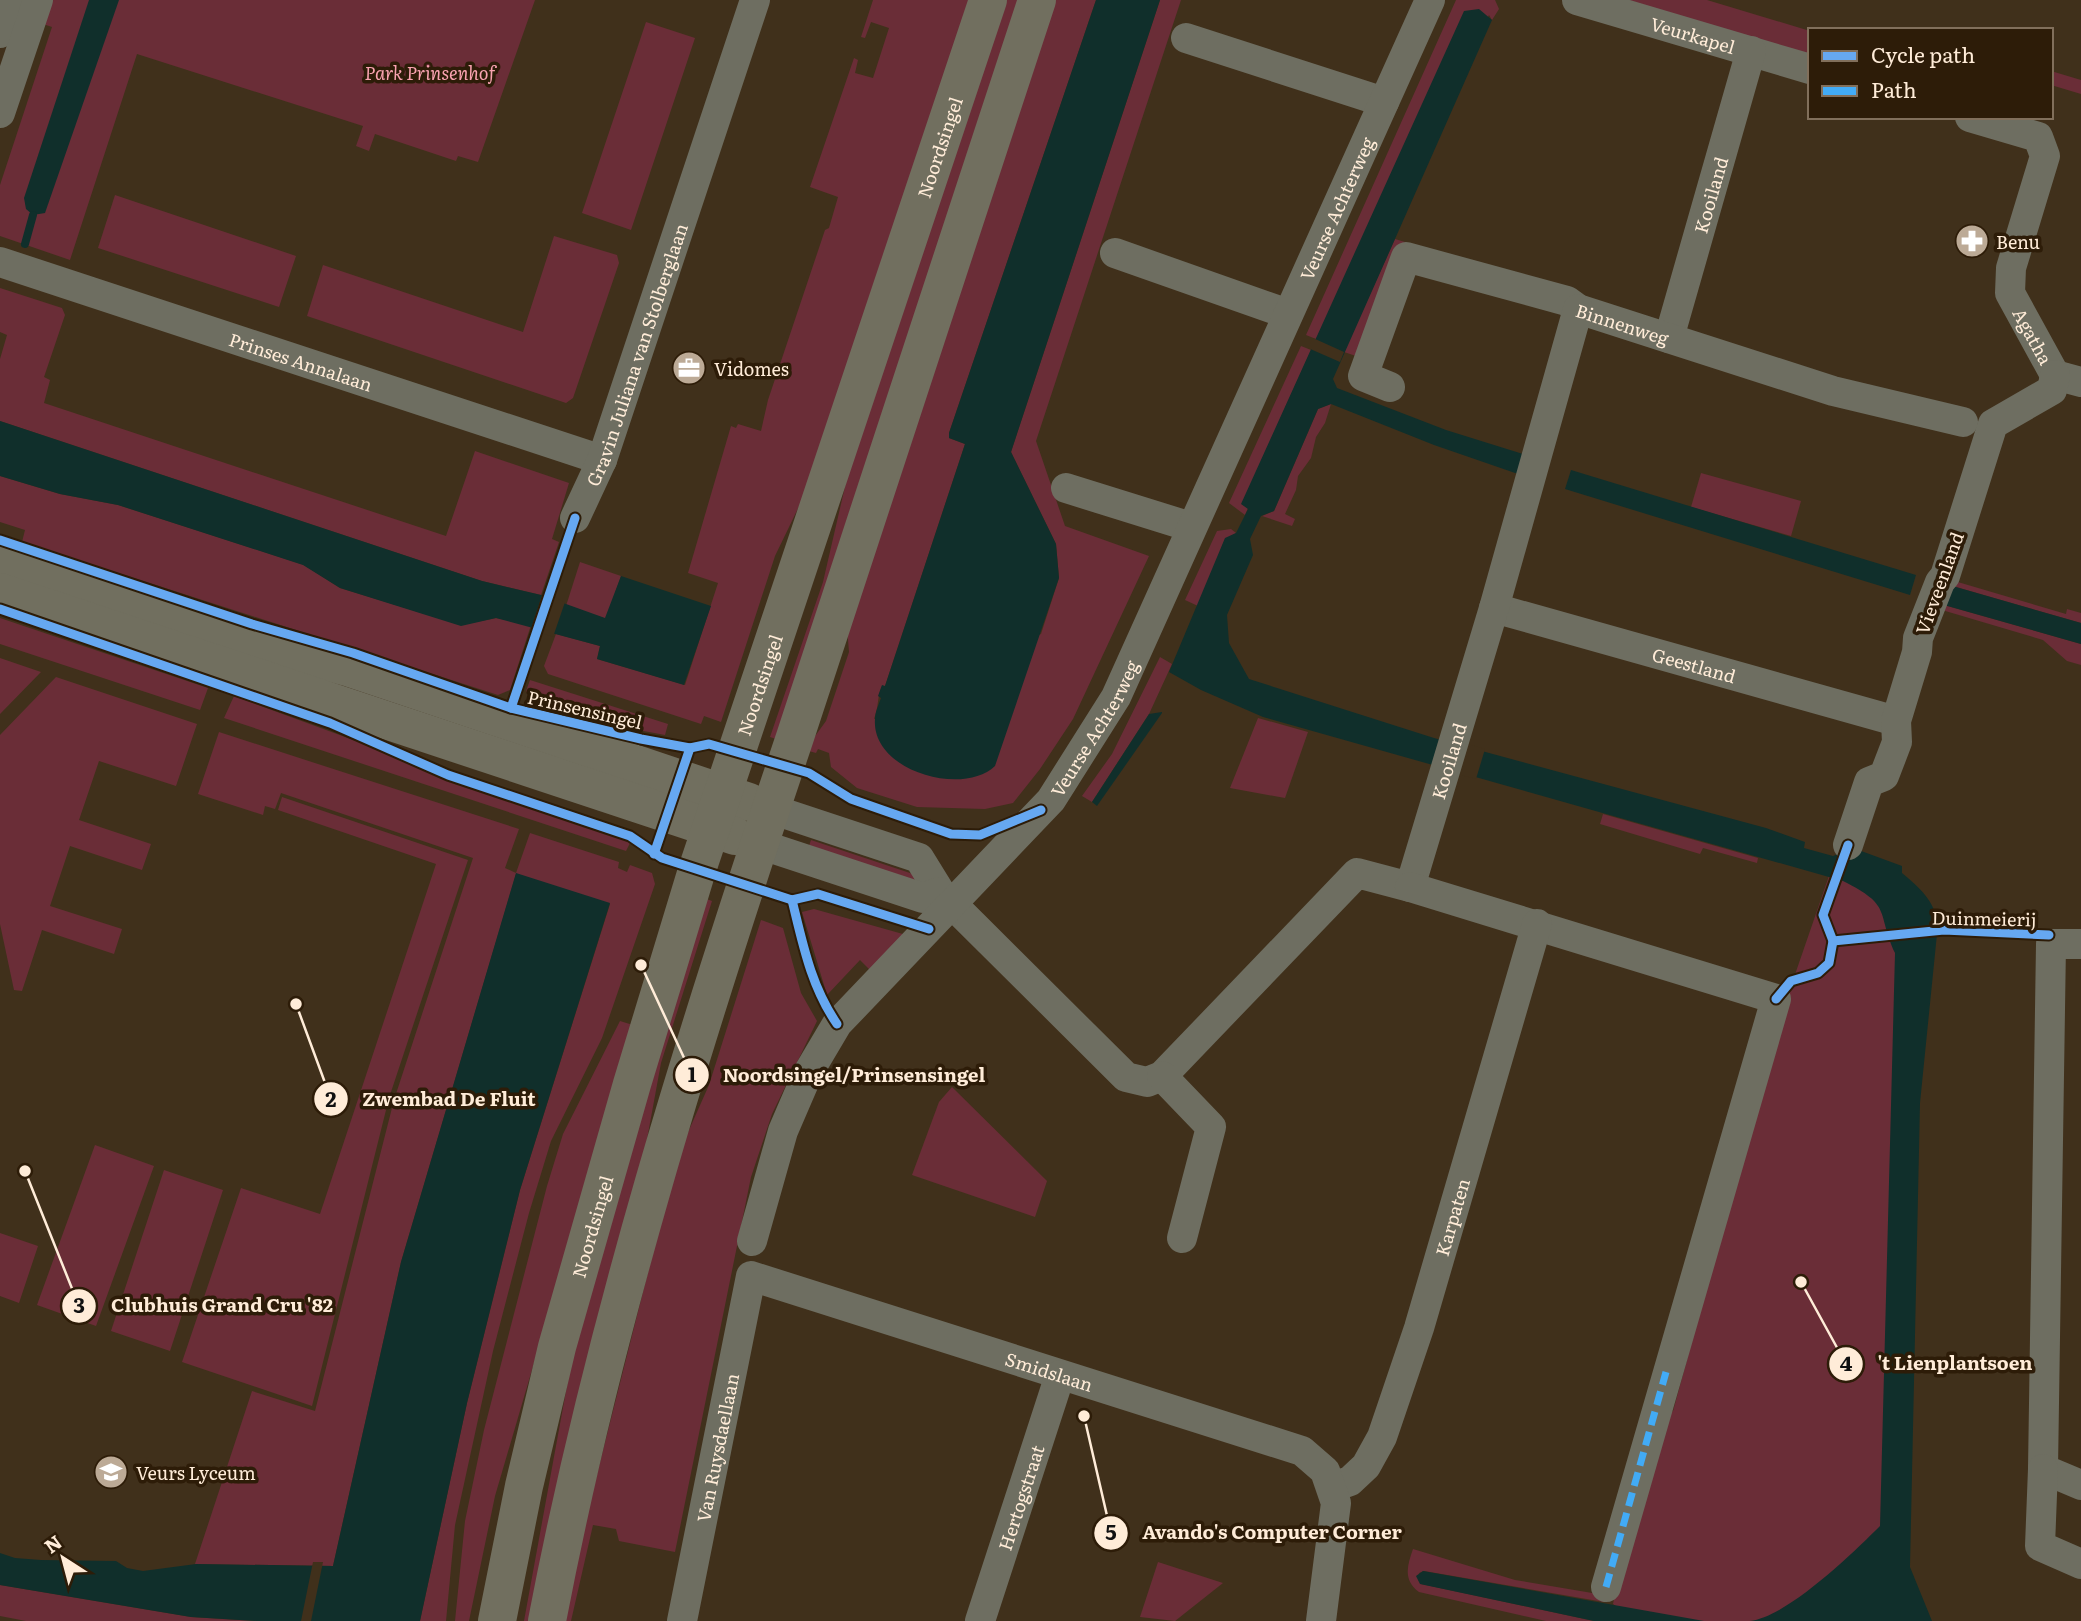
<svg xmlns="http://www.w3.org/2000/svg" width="2081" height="1621" font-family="Literata,serif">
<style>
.green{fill:#6a2d37}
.water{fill:#102f2b}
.pier{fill:#40301b}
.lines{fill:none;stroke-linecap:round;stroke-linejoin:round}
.stream{stroke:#102f2b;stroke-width:8}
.street{stroke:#6e6e61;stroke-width:30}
.secondary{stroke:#716f5f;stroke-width:38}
.quiet{stroke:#42abf6;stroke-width:7;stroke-dasharray:14 7;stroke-linecap:butt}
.cycleway-casing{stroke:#2d1c08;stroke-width:13}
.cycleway{stroke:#66a8f1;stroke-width:9}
.labels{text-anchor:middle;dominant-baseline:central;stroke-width:7;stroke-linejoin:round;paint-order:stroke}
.street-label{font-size:18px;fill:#ffecd8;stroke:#2d1c08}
.park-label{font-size:18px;font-style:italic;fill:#faa3b1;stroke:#2d1c08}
.poi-label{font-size:18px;fill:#ffecd8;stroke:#2d1c08;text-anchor:start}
.leader{fill:none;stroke:#ffecd8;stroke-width:2.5}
.callout-dot{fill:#ffecd8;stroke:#2d1c08;stroke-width:2.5}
.mark-label{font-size:21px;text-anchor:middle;font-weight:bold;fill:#111}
.callout-label{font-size:19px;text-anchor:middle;font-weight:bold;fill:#ffecd8;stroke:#2d1c08;stroke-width:7;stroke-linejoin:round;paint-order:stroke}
</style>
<rect width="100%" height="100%" fill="#40301b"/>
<g class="green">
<polygon points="0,0 535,0 478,162 458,156 456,161 375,134 369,151 356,146 363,126 137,54 70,260 0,236 0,185 52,27 25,18"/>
<polygon points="873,0 973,0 819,465 775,556 721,722 704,716 701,724 548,674 544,666 556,634 600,646 597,659 685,685 718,583 688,573 731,426 736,428 738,424 761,431 768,400 825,230 829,228 838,197 810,187 854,58 858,60 855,73 873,78 889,28 871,22 865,38 861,37"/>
<polygon points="1004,0 1024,0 779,740 770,737 823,582 847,478"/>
<path d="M 1051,0 L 1096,0 L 949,433 L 949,438 L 965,444 L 885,686 L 882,686 C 877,697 879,706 874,719 L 1041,634 L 1059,578 L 1056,544 L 1011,452 L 1160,0 L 1181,0 L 1036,441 L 1065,526 L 1149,556 L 1073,719 L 1040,769 L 1013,803 L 985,809 L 917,807 L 857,788 L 831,767 L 829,753 L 818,749 L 816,753 L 805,750 L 826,721 L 849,652 L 847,627 Z"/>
<polygon points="1456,0 1495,0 1499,9 1492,20 1489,15 1316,339 1306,335"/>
<polygon points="1610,0 1707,0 1810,31 1810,59"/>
<polygon points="646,22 695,38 631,230 582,213"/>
<polygon points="2051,71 2081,80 2081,94 2051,85"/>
<polygon points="115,195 296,256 279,307 98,248"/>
<polygon points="554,236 617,255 619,263 573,398 566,403 307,316 323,265 523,332"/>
<polygon points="1395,239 1405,242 1356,356 1344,352"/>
<polygon points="0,288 62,308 65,315 44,377 50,380 44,403 446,536 475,451 569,483 552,539 559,542 541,595 482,581 0,421 0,359 7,335 0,332"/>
<polygon points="1301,346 1311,350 1242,504 1248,508 1245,515 1229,503"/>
<polygon points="1331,404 1325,423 1316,437 1311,458 1298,476 1296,490 1285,514 1295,519 1292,526 1262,516 1274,511 1318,409"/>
<polygon points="1701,473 1801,501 1791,536 1691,507"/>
<polygon points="0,476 60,494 118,505 304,565 340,588 461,625 496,618 531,625 510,690 498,695 22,542 25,530 0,522"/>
<polygon points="1231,529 1236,533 1225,539 1198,606 1185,600 1217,531"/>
<polygon points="580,562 621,576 606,619 566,606"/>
<polygon points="1951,580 2066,614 2067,609 2081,613 2081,623 1949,585"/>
<polygon points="1944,605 2081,644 2081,665 2067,661 2043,640 1942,610"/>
<polygon points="0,618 208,688 200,710 0,644"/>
<polygon points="1160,657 1172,664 1149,714 1092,802 1082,796 1112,754"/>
<polygon points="0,658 41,672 0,714"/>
<polygon points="56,677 197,724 176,786 99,761 79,820 151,844 142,870 70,846 50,906 122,929 114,954 42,930 22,991 14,990 0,924 0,735"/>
<polygon points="530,680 668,724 665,735 590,721 532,701 526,691"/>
<polygon points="234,696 356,741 451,782 609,833 630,843 626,851 224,718"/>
<polygon points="1258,718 1308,732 1285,798 1230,788"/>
<polygon points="219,732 519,829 505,868 516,873 530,833 619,862 618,868 627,872 630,865 652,873 655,884 602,1038 551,1141 529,1213 493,1351 455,1525 446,1621 420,1621 467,1403 520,1190 610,904 516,874 401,1262 333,1566 195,1564 252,1391 315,1411 394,1100 473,858 281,793 275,809 265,806 263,815 198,794"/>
<polygon points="282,797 468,860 389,1098 312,1406 182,1362 241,1188 320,1214 436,864 278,810"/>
<polygon points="1603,814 1758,858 1757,863 1703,848 1700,854 1600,824"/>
<polygon points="811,840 916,875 926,883 807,852"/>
<polygon points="1830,873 1872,888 1907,948 1881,1565 1864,1621 1636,1621 1613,1604 1624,1550 1669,1414 1673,1411 1687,1360 1694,1313 1790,989"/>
<polygon points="704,898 712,901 661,1063 641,1172 533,1621 524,1621 579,1320"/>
<polygon points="814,909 910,936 875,975 860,960 827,995 802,912"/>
<polygon points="761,920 783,928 801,993 817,1021 772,1114 751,1177 675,1552 619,1541 616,1529 593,1525 571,1621 560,1621 677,1157 709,1085"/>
<polygon points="620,1021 633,1025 495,1496 469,1621 455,1621 465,1521 484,1430 547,1186 563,1134"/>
<polygon points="952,1087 1047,1181 1035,1217 912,1175 939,1102"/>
<polygon points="95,1145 154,1166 96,1326 37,1305"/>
<polygon points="164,1170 223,1190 170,1351 111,1331"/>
<polygon points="0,1233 38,1246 19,1303 0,1296"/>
<path d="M 1413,1549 L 1515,1580 L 1604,1595 L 1604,1602 L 1424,1571 L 1419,1573 L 1418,1580 L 1421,1584 L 1594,1621 L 1546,1621 L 1419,1592 C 1403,1580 1407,1566 1413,1549 Z"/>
<polygon points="1158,1562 1223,1583 1175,1621 1140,1617"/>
<polygon points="0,1585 191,1617 257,1621 26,1621 0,1616"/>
</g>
<g class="water">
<polygon points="89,0 119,0 45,213 33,215 26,209 24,198"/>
<path d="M 1096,0 L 1160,0 L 1011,452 L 1056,544 L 1059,578 L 995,766 C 963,797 871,771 875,719 C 875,712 879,704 881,698 L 878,696 L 882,685 L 885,686 L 965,444 L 949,438 L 949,433 Z"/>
<path d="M 1479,9 L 1492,20 L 1333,379 L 1337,388 L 1446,430 L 1523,454 L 1518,474 L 1434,445 L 1331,404 L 1318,409 L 1274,511 L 1261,516 L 1250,539 L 1253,555 L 1227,615 L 1229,643 L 1249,679 L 1434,738 L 1766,828 L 1805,842 L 1804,848 L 1833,856 L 1853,848 L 1902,866 L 1902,873 C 1920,888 1934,900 1938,924 L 1920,1103 L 1910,1567 L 1932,1621 L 1750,1621 C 1787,1617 1853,1553 1880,1526 L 1895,953 C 1876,911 1893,906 1843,881 L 1263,717 L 1201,690 L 1169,672 L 1225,538 L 1236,533 L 1248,509 L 1241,504 L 1464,11 Z"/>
<polygon points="0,421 482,581 541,595 605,618 621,576 711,606 684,685 597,659 600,646 496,618 461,626 340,588 303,565 118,505 60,494 0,476"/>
<polygon points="1571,470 1916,575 1910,595 1565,489"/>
<polygon points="1949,585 2081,623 2081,644 1944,605"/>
<polygon points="1162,712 1162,713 1097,806 1092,802 1149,714"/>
<polygon points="516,873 610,903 520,1190 467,1403 420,1621 257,1621 191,1617 0,1585 0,1553 15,1558 41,1560 116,1561 127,1568 143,1571 196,1564 333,1566 401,1262"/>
<polygon points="1423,1571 1704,1621 1594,1621 1420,1584 1416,1576"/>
</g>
<g class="pier">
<polygon points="1313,338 1344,352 1340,362 1308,348"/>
<polygon points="543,592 565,602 553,637 531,629"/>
<polygon points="1440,736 1485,749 1476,779 1431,767"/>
<polygon points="313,1562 323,1562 311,1621 301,1621"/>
</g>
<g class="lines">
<polyline class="stream" points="25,244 33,215"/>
<g class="street">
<path id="s1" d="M 1577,0 L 1810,69"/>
<polyline points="0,33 11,0"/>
<polyline points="1186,38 1384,102"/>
<polyline points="0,113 38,0"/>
<path id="s2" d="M 1970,117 L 2038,137 L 2045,156 L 2011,268 L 2010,293 L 2055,375"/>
<polyline points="1115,253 1288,314"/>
<path id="s3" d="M 0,262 L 602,460"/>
<path id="s4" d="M 1669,338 L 1751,51"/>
<polyline points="2055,375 2081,382"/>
<path id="s5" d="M 1390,387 L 1363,376 L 1406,257 L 1567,301 L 1578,309 L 1833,391 L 1963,422"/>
<polyline points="1066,488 1191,527"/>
<path id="s6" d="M 575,518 L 602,460 L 755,0"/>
<path id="s7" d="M 1494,608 L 1896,721"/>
<path id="s8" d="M 771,809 L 919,858 L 940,892 L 1126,1077 L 1147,1082 L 1162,1076 L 1357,873 L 1410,887 L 1494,608 L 1578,309"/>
<polyline points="759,844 923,898 940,892"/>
<polyline points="1848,845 1869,782 1884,776 1897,742 1896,721 1917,652 1918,638 1940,582 1945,576 1993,424 2052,390 2055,375"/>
<polyline points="1410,887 1776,999 1606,1587"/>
<polyline points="2081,944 2051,944 2043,1469 2081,1485"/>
<polyline points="1162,1076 1211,1127 1182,1238"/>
<path id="s9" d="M 752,1241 L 783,1131 L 808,1073 L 837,1024 L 1051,800 L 1116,697 L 1430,0"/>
<polyline points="2043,1469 2040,1546 2081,1564"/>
<path id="s10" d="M 1333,1487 L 1350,1481 L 1366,1466 L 1382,1437 L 1419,1328 L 1537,924"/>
<path id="s11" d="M 682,1621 L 751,1276 L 1302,1451 L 1325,1471 L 1336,1503 L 1321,1621"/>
<path id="s12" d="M 980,1621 L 1060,1375"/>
</g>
<g class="secondary">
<polyline points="0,562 231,635 350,668 749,802"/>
<polyline points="0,592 735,836"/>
<path id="s13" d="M 497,1621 L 524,1486 L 557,1347 L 632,1084 L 697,870 L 988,0"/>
<path d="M 547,1621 C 604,1324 694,1038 790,752 C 874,502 955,251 1037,0"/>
</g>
<polyline class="quiet" points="1606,1587 1666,1372"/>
<defs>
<g id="cycleway">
<polyline points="0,540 252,624 353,653 511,708 641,739 690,748 709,744 809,773 851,799 951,834 980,835 1041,810"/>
<polyline points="0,609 330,723 448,775 630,836 662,858 792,900 818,894 929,929"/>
<polyline points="511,708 575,518"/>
<polyline points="654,854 690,748"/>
<path d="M 792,900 C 803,945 811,986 837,1024"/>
<polyline points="1833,941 1944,930 2049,935"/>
<polyline points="1776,999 1791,981 1818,973 1829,963 1833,941 1823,915 1848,845"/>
</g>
</defs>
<use href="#cycleway" class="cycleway-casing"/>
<use href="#cycleway" class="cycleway"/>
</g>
<defs>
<symbol id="pharmacy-disc" viewBox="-11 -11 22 22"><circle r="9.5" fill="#bcaa96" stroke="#2d1c08"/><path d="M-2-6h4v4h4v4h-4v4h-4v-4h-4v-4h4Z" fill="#fff"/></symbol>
<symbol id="office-disc" viewBox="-11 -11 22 22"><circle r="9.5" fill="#bcaa96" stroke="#2d1c08"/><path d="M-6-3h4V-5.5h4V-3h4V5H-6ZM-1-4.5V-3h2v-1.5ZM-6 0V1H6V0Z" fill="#fff"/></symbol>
<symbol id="school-disc" viewBox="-11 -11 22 22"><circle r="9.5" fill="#bcaa96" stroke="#2d1c08"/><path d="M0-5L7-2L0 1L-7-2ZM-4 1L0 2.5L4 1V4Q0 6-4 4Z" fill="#fff"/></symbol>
</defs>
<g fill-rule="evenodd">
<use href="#pharmacy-disc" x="1953" y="222" width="38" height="38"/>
<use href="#office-disc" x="670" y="349" width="38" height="38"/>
<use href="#school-disc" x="92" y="1453" width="38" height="38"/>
</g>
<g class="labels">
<g class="street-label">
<text stroke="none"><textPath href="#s1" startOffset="121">Veurkapel</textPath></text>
<text stroke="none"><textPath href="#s13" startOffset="1540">Noordsingel</textPath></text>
<text stroke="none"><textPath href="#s4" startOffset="149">Kooiland</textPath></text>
<text stroke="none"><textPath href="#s9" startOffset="1202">Veurse Achterweg</textPath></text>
<text stroke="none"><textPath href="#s5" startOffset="383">Binnenweg</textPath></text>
<text stroke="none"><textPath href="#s2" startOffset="282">Agatha</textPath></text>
<text stroke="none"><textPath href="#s6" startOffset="175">Gravin Juliana van Stolberglaan</textPath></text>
<text stroke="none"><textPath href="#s3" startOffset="317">Prinses Annalaan</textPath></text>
<text transform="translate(1939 583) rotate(-70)">Vieveenland</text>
<text stroke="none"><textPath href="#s7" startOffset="208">Geestland</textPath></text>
<text stroke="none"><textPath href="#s13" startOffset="973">Noordsingel</textPath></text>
<text transform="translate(585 709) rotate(13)">Prinsensingel</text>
<text stroke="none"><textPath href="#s9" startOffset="628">Veurse Achterweg</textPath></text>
<text stroke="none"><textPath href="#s8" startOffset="964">Kooiland</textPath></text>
<text transform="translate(1984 918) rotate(1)">Duinmeierij</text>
<text stroke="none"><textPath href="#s10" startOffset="304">Karpaten</textPath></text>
<text stroke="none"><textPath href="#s13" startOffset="406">Noordsingel</textPath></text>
<text stroke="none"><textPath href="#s11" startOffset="665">Smidslaan</textPath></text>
<text stroke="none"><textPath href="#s11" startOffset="177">Van Ruysdaellaan</textPath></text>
<text stroke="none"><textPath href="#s12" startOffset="130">Hertogstraat</textPath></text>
</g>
<g class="park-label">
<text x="430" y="72">Park Prinsenhof</text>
</g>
<g class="poi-label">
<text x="1996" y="241">Benu</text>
<text x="714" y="368">Vidomes</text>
<text x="136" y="1472">Veurs Lyceum</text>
</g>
</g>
<path class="leader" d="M641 965L692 1075M296 1004L331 1099M25 1171L79 1306M1801 1282L1846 1364M1084 1416L1111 1533"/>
<g class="callout-dot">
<circle cx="641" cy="965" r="7"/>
<circle cx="296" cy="1004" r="7"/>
<circle cx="25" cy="1171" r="7"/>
<circle cx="1801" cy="1282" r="7"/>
<circle cx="1084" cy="1416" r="7"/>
<circle cx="692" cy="1075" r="18"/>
<circle cx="331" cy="1099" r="18"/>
<circle cx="79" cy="1306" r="18"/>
<circle cx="1846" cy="1364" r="18"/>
<circle cx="1111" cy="1533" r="18"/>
</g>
<g class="mark-label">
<text x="692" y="1082">1</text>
<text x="331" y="1107">2</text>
<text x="79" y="1313">3</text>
<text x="1846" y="1371">4</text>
<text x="1111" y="1540">5</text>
</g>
<g class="callout-label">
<text x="854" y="1082">Noordsingel/Prinsensingel</text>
<text x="449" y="1106">Zwembad De Fluit</text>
<text x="222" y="1312">Clubhuis Grand Cru '82</text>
<text x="1955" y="1370">'t Lienplantsoen</text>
<text x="1272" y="1539">Avando's Computer Corner</text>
</g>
<rect x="1808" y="28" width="245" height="91" fill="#2d1c08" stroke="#816f5b" stroke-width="2"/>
<rect x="1822" y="51" width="35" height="10" fill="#66a8f1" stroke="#816f5b" stroke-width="2"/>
<text x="1871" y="63" font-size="21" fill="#ffecd8">Cycle path</text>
<rect x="1822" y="86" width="35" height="10" fill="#42abf6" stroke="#816f5b" stroke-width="2"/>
<text x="1871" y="98" font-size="21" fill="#ffecd8">Path</text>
<g transform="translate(63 1558) rotate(324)" stroke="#2d1c08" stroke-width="5" paint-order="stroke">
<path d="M0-5L12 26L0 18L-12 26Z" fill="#ffecd8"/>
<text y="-10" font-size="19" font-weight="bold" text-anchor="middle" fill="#ffecd8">N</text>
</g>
</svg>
